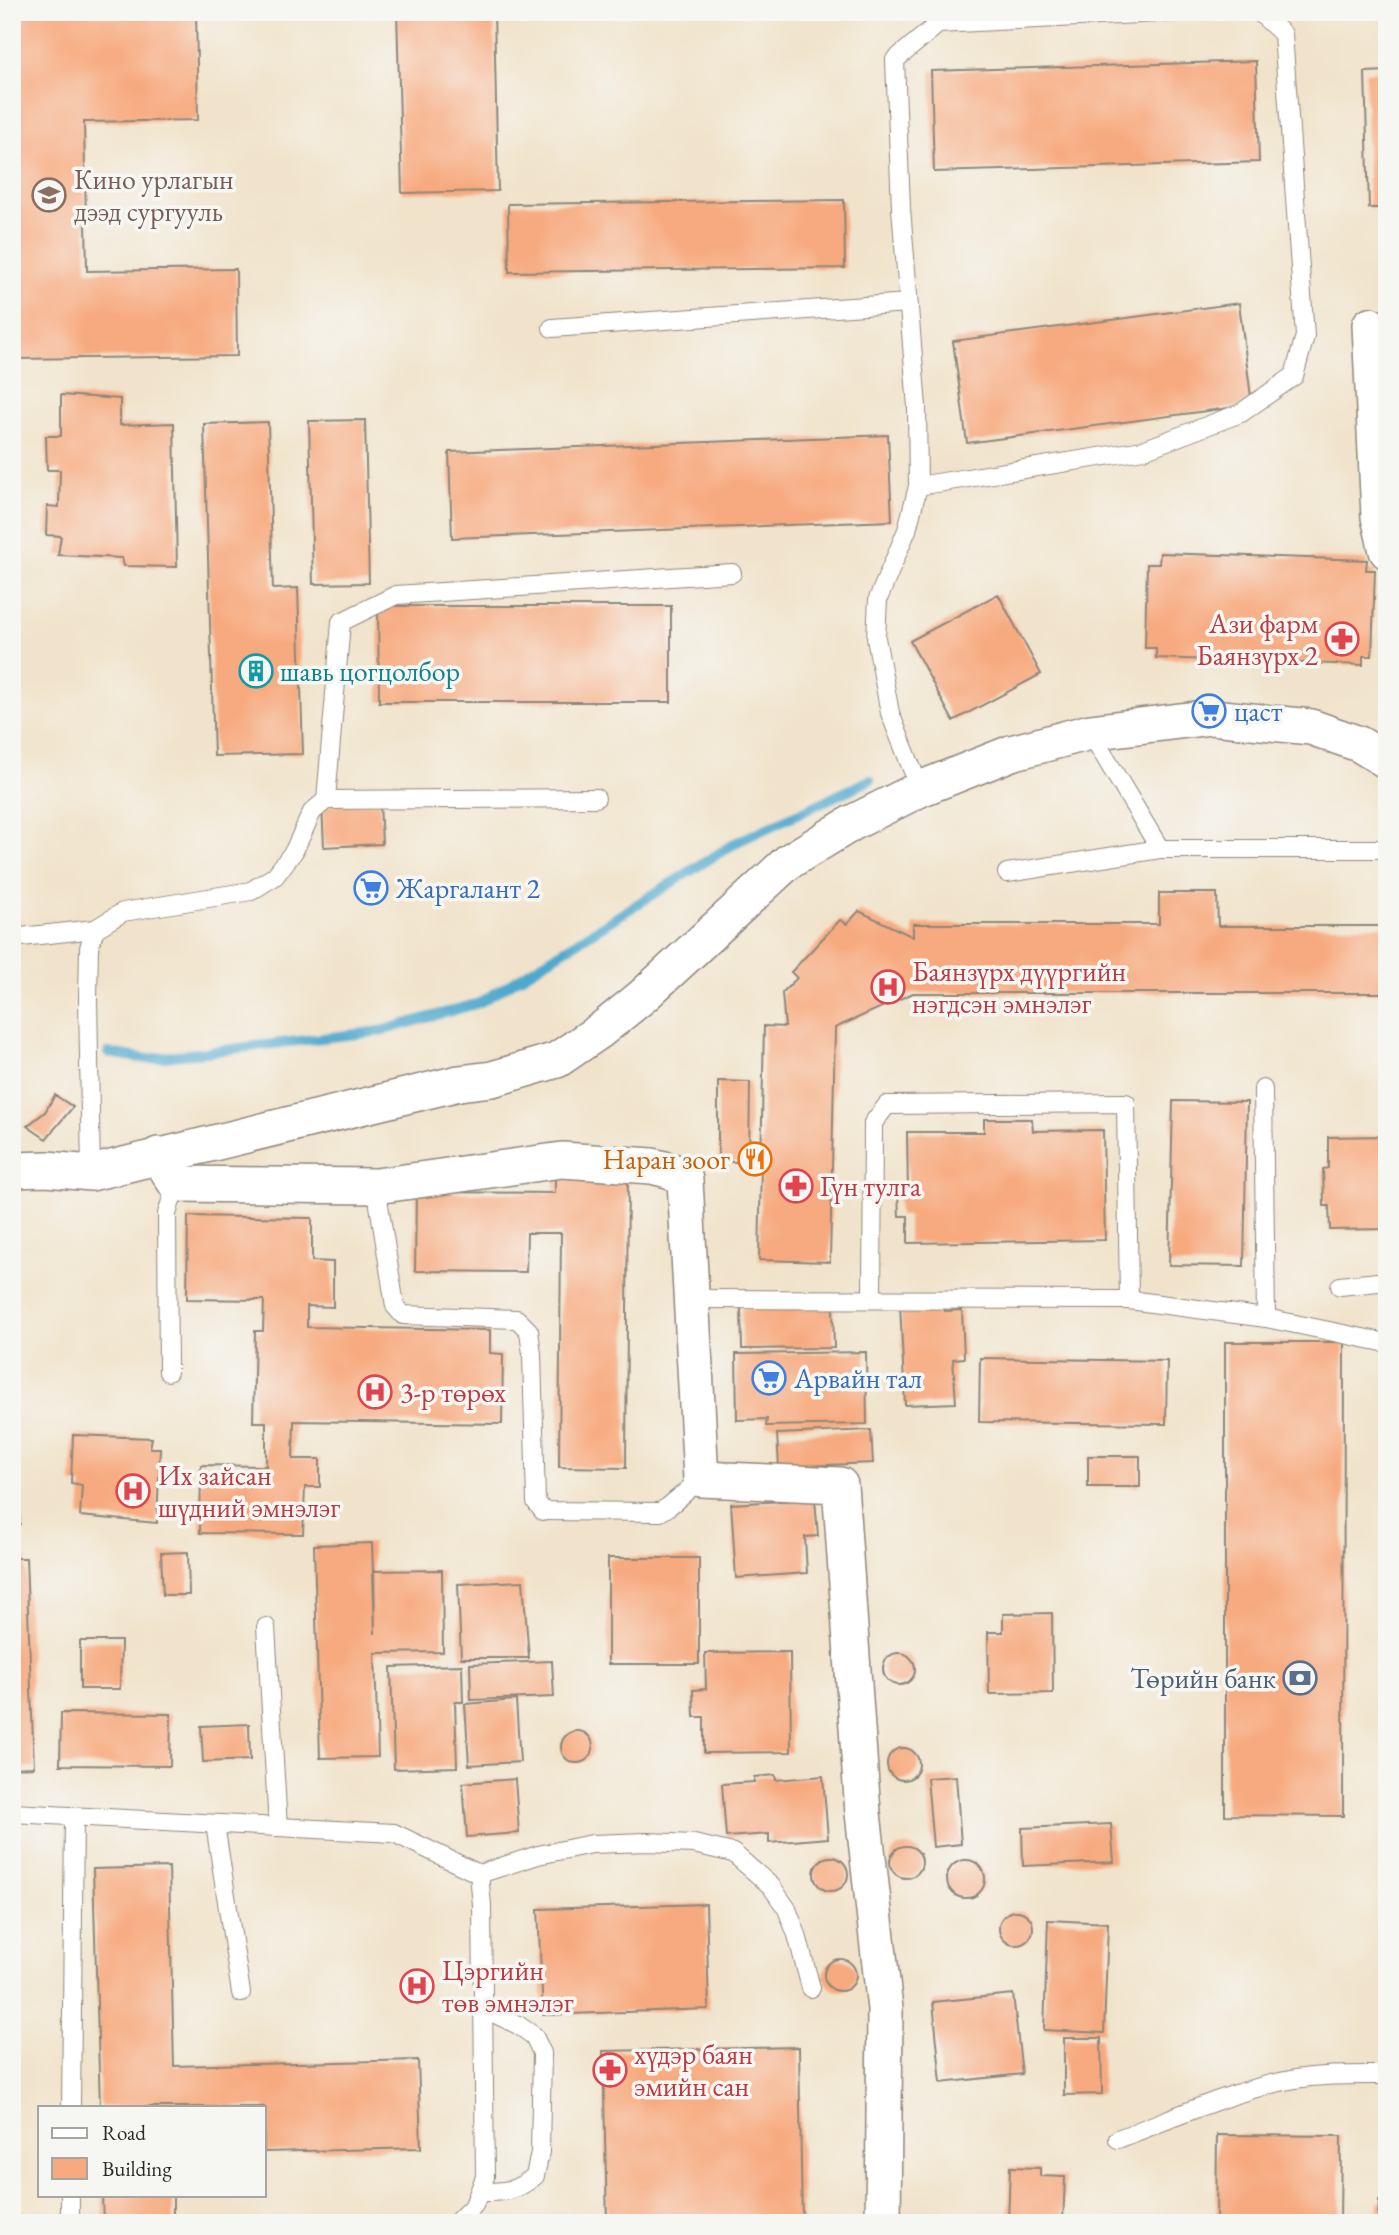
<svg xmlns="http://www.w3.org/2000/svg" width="1399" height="2235" font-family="'EB Garamond',serif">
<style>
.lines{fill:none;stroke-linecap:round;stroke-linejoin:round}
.stream{stroke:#50a8cd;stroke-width:10}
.building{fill:#f7aa7f}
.service-casing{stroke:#8e877b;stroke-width:20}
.minor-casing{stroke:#8e877b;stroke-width:38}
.service{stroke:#fff;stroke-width:18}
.minor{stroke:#fff;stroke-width:35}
.labels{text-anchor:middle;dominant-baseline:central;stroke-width:7;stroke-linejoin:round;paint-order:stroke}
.education-label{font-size:28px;fill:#785e54;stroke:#f6f6f2;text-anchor:start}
.health-label{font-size:28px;fill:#be3a42;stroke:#f6f6f2;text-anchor:start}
.culture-label{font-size:28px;fill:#0d838f;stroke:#f6f6f2;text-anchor:start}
.shop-label{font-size:28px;fill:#366cbe;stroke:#f6f6f2;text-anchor:start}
.food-label{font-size:28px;fill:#c56008;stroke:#f6f6f2;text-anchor:end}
.service-label{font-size:28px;fill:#4e5e75;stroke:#f6f6f2;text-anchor:end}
</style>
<rect width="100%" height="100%" fill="#f6f6f2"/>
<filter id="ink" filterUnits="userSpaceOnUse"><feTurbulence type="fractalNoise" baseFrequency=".0143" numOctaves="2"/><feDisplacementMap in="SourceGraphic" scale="14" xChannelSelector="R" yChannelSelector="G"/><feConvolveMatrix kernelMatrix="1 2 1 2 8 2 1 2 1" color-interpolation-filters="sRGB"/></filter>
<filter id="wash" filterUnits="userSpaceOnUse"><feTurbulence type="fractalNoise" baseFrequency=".00686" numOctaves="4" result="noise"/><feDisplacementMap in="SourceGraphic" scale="28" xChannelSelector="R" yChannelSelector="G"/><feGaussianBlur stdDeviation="1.57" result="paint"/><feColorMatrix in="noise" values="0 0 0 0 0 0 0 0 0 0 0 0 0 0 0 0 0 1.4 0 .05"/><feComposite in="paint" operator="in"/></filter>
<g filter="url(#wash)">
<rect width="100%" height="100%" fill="#f1e3cb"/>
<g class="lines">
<polyline class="stream" points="108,1053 148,1059 381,1031 479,1003 737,842 870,780"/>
</g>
<g id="blocks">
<g class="building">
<polygon points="12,12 196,12 198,120 84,122 87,271 236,269 237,356 12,359"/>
<polygon points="397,12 494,12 498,191 402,193"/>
<polygon points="1256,61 1259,162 934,172 931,71"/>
<polygon points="1387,71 1387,208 1369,208 1365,72"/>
<polygon points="844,200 845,268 509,272 508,204"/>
<polygon points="1239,303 1252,405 967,443 953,341"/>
<polygon points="61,395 120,399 120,425 174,423 177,567 124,566 122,558 58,555 61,536 46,535 47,506 59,507 60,470 47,470 46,436 61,436"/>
<polygon points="365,420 369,583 313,584 309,421"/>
<polygon points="268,422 273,589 298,588 303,754 214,756 204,424"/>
<polygon points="888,435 892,521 452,538 449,452"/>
<polygon points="1160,553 1367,560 1366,570 1375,570 1372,656 1363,656 1363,665 1156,658 1156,648 1145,648 1147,564 1159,564"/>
<polygon points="998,594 1041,674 953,721 910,641"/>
<polygon points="378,606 671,606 671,702 379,702"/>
<polygon points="380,802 382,844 324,847 322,805"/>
<polygon points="1159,893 1217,893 1218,926 1387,926 1387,993 913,993 835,1028 830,1262 759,1260 764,1026 785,1027 782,993 797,978 791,972 840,920 847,924 859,911 913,937 913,924 1159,924"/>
<polygon points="718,1081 750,1082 749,1162 718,1162"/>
<polygon points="55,1095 73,1107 46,1139 27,1126 45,1112"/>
<polygon points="1173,1101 1247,1102 1244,1266 1169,1265"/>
<polygon points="984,1119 1032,1119 1033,1131 1103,1130 1105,1240 908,1243 908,1216 899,1216 898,1193 908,1193 907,1132 984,1132"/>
<polygon points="1387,1136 1387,1229 1330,1230 1329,1206 1324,1206 1323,1169 1328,1168 1328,1137"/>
<polygon points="555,1167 628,1168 626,1468 559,1467 561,1233 527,1233 526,1272 415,1271 416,1192 555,1193"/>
<polygon points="188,1216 312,1218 312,1261 333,1262 333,1307 307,1306 307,1327 490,1330 490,1353 503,1354 502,1424 294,1421 293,1459 320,1459 320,1487 305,1487 303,1534 200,1533 201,1465 266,1466 266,1422 253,1422 255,1331 263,1331 264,1300 187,1299"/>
<polygon points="944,1302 945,1311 962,1310 964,1358 953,1359 956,1403 905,1405 900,1304"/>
<polygon points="833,1307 834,1348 742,1349 741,1308"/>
<polygon points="1225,1342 1344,1342 1343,1816 1225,1815"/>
<polygon points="866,1352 867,1424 766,1426 767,1419 737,1420 736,1354"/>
<polygon points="980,1358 1167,1361 1166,1424 979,1422"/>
<polygon points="12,1408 14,1408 20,1524 12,1525"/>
<polygon points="871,1430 873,1463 779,1467 777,1434"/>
<polygon points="73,1435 152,1438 150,1448 160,1448 157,1523 80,1516 82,1485 71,1483"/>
<rect x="1088" y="1456" width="52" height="31"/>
<polygon points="815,1499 818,1536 805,1537 807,1573 736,1578 731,1504"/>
<polygon points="372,1543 375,1634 374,1571 442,1570 443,1652 375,1653 378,1757 320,1758 314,1545"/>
<polygon points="188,1552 189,1595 163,1595 161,1553"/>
<polygon points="12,1558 26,1558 34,1767 12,1768"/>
<rect x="608" y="1558" width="91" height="106"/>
<polygon points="523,1581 529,1658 461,1658 458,1584"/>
<polygon points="1052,1613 1053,1693 989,1694 988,1632 1003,1632 1003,1614"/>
<polygon points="80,1641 121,1641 120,1689 80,1689"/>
<polygon points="790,1652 791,1752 704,1753 704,1717 694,1717 693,1690 706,1689 705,1653"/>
<circle cx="899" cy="1669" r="16"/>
<polygon points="552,1661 554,1697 471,1700 470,1664"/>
<polygon points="462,1665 463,1702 455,1702 457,1767 394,1769 391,1667"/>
<polygon points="516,1700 520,1762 469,1765 465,1704"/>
<polygon points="61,1713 171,1714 170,1766 60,1765"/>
<polygon points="249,1724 250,1760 203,1762 201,1726"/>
<circle cx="577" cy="1747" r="16"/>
<circle cx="903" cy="1764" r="16"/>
<polygon points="775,1775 776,1780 823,1776 828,1838 769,1843 769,1834 726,1837 722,1784 754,1782 754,1777"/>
<polygon points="956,1776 961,1844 933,1847 927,1778"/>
<polygon points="515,1779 519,1833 467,1837 463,1783"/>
<polygon points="1111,1824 1114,1862 1023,1866 1022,1828"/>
<circle cx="906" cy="1862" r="16"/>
<circle cx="831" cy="1874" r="17"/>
<circle cx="966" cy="1879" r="19"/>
<polygon points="169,1867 174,2066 418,2060 421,2148 264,2152 264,2107 100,2107 93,1869"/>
<polygon points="706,1904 709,2009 543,2015 538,1909"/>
<circle cx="1016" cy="1928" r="17"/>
<polygon points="1048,1920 1108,1923 1104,2033 1044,2030"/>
<circle cx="840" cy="1975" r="16"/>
<polygon points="1013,1994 1022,2074 941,2083 933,2002"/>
<polygon points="1064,2038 1101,2038 1102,2094 1064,2095"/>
<polygon points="799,2047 802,2222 607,2223 603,2051"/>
<polygon points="1217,2135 1341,2136 1340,2223 1216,2223"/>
<polygon points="1010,2167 1040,2168 1040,2176 1065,2177 1063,2223 1008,2223"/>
<polygon points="102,2195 173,2195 173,2223 103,2223"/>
<polygon points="1379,2201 1387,2201 1387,2223 1378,2223"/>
</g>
</g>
</g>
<g filter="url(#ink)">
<use href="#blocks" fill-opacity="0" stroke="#8e877b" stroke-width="2"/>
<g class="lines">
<defs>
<g id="service">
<polyline points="552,328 908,303"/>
<polyline points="918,486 1143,450 1241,413 1294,376 1305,336 1283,34 1259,12"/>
<polyline points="1090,732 1160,849"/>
<polyline points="920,789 890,713 876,638 878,599 907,530 918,486 917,407 901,208 895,60 938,24 1178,12"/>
<polyline points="326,800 596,798"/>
<polyline points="1007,873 1160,849 1387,849"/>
<polyline points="12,938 95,929"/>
<polyline points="1263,1089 1266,1318"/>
<polyline points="91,1173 88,998 89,948 95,929 123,912 251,891 275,876 294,851 312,812 326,800 341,622 396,595 732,573"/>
<polyline points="376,1186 395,1306 403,1315 517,1319 529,1331 532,1354 536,1502 543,1511 660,1512 668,1507 701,1479"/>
<polyline points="1340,1286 1387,1281"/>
<polyline points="693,1299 1129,1300 1126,1103 887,1105 873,1123 872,1299"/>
<polyline points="1129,1300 1266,1318 1387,1343"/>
<polyline points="168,1372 167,1214 176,1184"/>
<polyline points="12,1813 278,1827 266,1627"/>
<polyline points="215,1824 241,1993"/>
<polyline points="278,1827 394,1833 479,1874 482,1905 485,2177 474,2205 456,2223"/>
<polyline points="479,1874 538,1855 592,1844 646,1842 694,1844 733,1853 771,1886 787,1909 797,1935 811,1988"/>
<polyline points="71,2107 74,1817"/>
<path d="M 1118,2139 C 1174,2118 1231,2091 1290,2080 C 1322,2074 1355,2075 1387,2075"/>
<path d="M 481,2192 C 505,2192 515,2192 535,2176 L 540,2152 L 542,2053 L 534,2036 L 518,2025 L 483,2008"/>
<polyline points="70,2223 70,2195"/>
</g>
<g id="minor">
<polyline points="1370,325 1379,517 1387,551"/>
<polyline points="158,1155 176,1184 376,1186 562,1160 652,1166 672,1171 685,1180 701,1479 840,1485 863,1813 885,2009 883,2223"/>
<polyline points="12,1170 47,1169 91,1173 459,1083 492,1079 557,1060 601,1030 643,996 788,862 852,823 920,789 1011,753 1090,732 1212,717 1311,727 1359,744 1387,761"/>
</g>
</defs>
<use href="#service" class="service-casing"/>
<use href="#minor" class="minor-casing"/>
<use href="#service" class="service"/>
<use href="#minor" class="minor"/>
</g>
</g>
<defs>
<symbol id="university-ring" viewBox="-11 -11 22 22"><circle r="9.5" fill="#f6f6f2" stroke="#8d6e63" stroke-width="1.5"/><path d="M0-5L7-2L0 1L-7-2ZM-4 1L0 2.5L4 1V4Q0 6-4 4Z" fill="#8d6e63"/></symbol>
<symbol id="pharmacy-ring" viewBox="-11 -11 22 22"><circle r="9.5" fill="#f6f6f2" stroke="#e0444e" stroke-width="1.5"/><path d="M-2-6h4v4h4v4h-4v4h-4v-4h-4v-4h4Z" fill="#e0444e"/></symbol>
<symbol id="building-ring" viewBox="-11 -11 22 22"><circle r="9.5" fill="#f6f6f2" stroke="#0f9aa8" stroke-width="1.5"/><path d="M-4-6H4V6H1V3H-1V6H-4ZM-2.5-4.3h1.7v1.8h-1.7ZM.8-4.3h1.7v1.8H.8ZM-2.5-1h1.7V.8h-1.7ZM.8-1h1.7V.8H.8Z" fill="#0f9aa8"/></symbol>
<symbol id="supermarket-ring" viewBox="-11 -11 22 22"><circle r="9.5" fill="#f6f6f2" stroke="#3f7fe0" stroke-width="1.5"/><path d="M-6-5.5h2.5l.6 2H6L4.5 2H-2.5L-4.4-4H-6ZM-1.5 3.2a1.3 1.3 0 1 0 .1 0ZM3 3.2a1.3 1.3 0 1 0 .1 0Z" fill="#3f7fe0"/></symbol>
<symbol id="hospital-ring" viewBox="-11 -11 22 22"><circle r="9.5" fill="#f6f6f2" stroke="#e0444e" stroke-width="1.5"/><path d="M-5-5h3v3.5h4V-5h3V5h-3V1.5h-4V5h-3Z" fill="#e0444e"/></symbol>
<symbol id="restaurant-ring" viewBox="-11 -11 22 22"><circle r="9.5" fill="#f6f6f2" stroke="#e8710a" stroke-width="1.5"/><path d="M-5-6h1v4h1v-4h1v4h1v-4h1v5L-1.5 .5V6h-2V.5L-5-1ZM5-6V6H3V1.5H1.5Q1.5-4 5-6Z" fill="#e8710a"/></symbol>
<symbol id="bank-ring" viewBox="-11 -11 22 22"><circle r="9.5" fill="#f6f6f2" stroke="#5c6f8a" stroke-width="1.5"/><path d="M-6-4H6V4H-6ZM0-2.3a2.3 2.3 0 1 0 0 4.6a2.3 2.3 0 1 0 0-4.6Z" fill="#5c6f8a"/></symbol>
</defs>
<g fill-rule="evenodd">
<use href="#university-ring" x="30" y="176" width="38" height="38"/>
<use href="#pharmacy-ring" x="1323" y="620" width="38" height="38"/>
<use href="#building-ring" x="237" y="652" width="38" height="38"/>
<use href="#supermarket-ring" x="1190" y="692" width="38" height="38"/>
<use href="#supermarket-ring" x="352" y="869" width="38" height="38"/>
<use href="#hospital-ring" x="869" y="968" width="38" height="38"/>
<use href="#restaurant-ring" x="736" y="1140" width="38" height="38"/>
<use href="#pharmacy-ring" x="777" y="1167" width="38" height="38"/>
<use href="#supermarket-ring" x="750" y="1359" width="38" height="38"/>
<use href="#hospital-ring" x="356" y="1373" width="38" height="38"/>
<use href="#hospital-ring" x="114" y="1472" width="38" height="38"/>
<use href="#bank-ring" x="1281" y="1659" width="38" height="38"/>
<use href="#hospital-ring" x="398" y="1967" width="38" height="38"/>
<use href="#pharmacy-ring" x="591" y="2051" width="38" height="38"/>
</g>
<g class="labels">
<g class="education-label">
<text x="74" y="179">Кино урлагын<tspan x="74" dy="32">дээд сургууль</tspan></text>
</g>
<g class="health-label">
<text x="1318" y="623" text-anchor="end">Ази фарм<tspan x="1318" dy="32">Баянзүрх 2</tspan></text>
<text x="912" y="971">Баянзүрх дүүргийн<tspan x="912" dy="32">нэгдсэн эмнэлэг</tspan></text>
<text x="820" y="1186">Гүн тулга</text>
<text x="400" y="1392">3-р төрөх</text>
<text x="158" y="1475">Их зайсан<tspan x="158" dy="32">шүдний эмнэлэг</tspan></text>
<text x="442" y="1970">Цэргийн<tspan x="442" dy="32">төв эмнэлэг</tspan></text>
<text x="634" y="2054">хүдэр баян<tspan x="634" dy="32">эмийн сан</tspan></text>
</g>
<g class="culture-label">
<text x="280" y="671">шавь цогцолбор</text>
</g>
<g class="shop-label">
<text x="1234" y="711">цаст</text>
<text x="396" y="888">Жаргалант 2</text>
<text x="794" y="1378">Арвайн тал</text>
</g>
<g class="food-label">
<text x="730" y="1159">Наран зоог</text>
</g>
<g class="service-label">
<text x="1276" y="1678">Төрийн банк</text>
</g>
</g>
<rect width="1399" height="2235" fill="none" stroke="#f6f6f2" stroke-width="42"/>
<rect x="38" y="2106" width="228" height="91" fill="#f6f6f2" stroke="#a5a5a2" stroke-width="2"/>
<rect x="52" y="2128" width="35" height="10" fill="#ffffff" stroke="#a5a5a2" stroke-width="2"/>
<text x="102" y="2140" font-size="21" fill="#2b2b2b">Road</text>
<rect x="52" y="2158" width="35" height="21" fill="#f7aa7f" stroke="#a5a5a2" stroke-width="2"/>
<text x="102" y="2176" font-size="21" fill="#2b2b2b">Building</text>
</svg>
